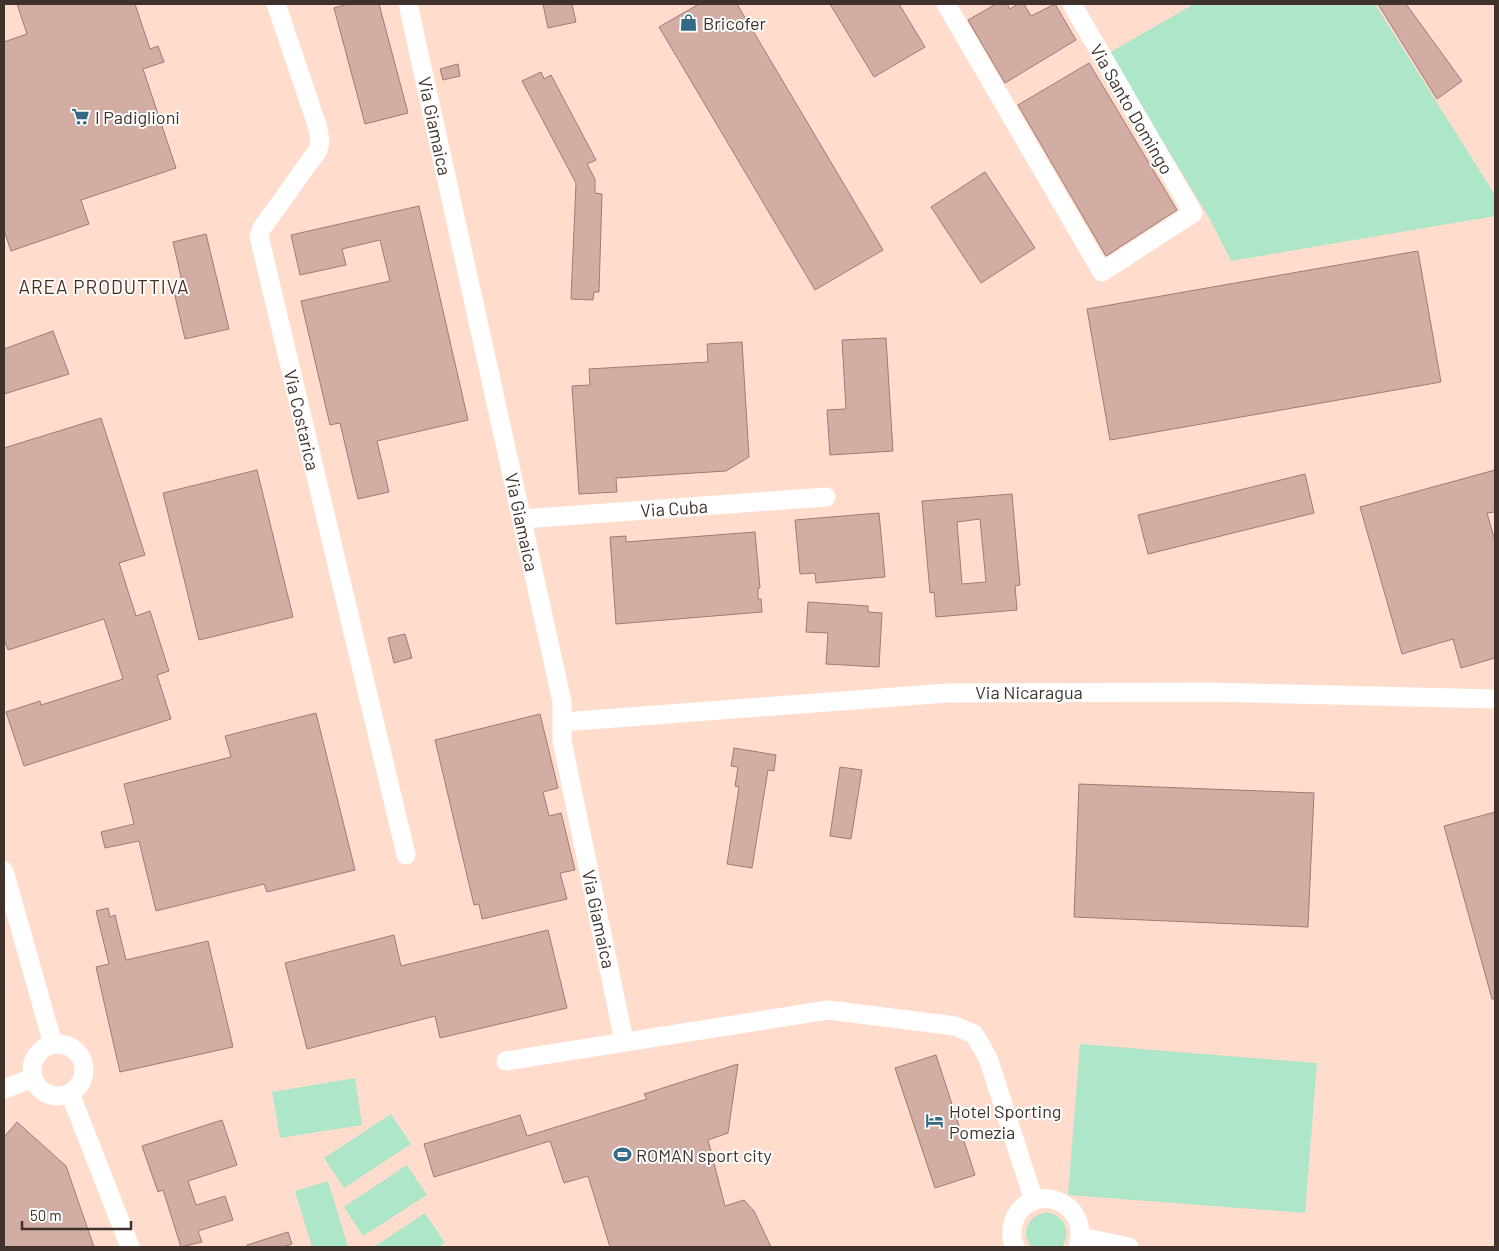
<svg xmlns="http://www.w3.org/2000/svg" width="1499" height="1251" font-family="Barlow,sans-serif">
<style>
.green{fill:#ade6c8}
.building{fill:#d2ada4;stroke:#9e7b73;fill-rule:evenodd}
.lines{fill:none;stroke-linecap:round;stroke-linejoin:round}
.minor{stroke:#fff;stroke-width:19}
.labels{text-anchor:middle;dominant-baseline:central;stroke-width:4;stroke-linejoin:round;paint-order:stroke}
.poi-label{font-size:18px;fill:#3f312b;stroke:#fff;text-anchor:start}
.street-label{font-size:18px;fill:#3f312b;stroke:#fff}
.neighbourhood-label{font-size:19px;letter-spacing:1px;fill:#482d21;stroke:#fff}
</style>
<rect width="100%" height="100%" fill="#ffdccb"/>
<g class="green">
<polygon points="1194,4 1375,4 1495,195 1495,216 1231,261 1208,216 1109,53"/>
<polygon points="1080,1044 1317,1063 1305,1213 1068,1195"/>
<polygon points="355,1078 362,1125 280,1138 272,1092"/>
<polygon points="391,1114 411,1144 344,1188 324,1158"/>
<polygon points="407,1165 427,1195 363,1236 344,1207"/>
<polygon points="328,1181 348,1247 312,1247 295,1191"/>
<path d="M 1046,1212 C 1064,1215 1072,1231 1062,1247 L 1031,1247 C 1020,1232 1028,1216 1046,1212 Z"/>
<polygon points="425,1213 445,1243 438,1247 374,1247"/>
</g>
<g class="building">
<polygon points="17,4 135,4 150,49 158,46 164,62 143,69 176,168 81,200 89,224 11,251 4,230 4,42 27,34"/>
<polygon points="348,4 379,4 408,113 365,124 334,8"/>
<polygon points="543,4 572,4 576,22 548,28"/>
<polygon points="699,4 737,4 883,250 815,290 659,27"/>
<polygon points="830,4 899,4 925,47 874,77"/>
<polygon points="996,4 1007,4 1010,9 1018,4 1024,4 1031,16 1055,4 1076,40 1005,83 968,20"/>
<polygon points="1378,4 1406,4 1462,81 1437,99"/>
<polygon points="1089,63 1177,210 1106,256 1018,105"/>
<polygon points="458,64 460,76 443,80 440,69"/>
<polygon points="541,72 544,79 551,75 596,160 587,164 595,179 595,193 602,194 599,292 594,292 593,300 571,299 576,183 522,81"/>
<polygon points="985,172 1035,248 981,283 931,207"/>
<polygon points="419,206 468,420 377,441 389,492 358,499 340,423 330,425 301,301 390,281 380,240 342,249 346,265 300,275 291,235"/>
<polygon points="206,234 229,329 185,339 174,292 184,290 173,242"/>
<polygon points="1418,251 1441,382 1110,440 1087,309"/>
<polygon points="53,331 69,374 4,394 4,349"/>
<polygon points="886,338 893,451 830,455 827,410 846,409 842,340"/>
<polygon points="742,342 749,457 726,471 616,478 617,492 579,494 572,386 590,385 589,369 708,362 707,344"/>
<polygon points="101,418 145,555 119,563 136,616 150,611 169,671 157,675 171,719 24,766 6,712 40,701 41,705 123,679 104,619 8,650 4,639 4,448"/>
<polygon points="257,470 293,617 199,640 163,493"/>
<polygon points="1495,470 1495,512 1487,513 1495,541 1495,658 1461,668 1453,639 1402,654 1360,507"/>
<polygon points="1305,474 1314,513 1148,554 1138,515"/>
<path d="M 1012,494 L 1020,585 L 1015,586 L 1017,610 L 936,617 L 934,592 L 930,593 L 922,501 ZM 980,519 L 986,582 L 962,584 L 957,522 Z"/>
<polygon points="879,513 885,577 816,583 815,573 800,574 795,520"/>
<polygon points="755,532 760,588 758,588 758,599 761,599 762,612 616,624 610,537 626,536 626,542"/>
<polygon points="808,602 868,606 868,612 882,613 879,667 826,664 828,633 806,632"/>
<polygon points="405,634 412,658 394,663 388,638"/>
<polygon points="316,713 355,870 267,892 264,884 156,911 139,841 105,848 101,832 134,824 124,784 231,757 225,736"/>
<polygon points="540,714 558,788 543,792 549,816 561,813 575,870 560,873 567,899 482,919 479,904 474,905 435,740"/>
<polygon points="734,748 776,755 774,771 768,770 752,868 727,864 739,787 735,786 738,767 731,766"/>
<polygon points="840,767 862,770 851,839 830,836"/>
<polygon points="1079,784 1314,793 1308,927 1074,917"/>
<polygon points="1495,812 1495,999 1492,999 1444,826"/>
<polygon points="108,908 110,917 115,915 126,960 208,941 233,1047 120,1072 96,967 109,964 96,911"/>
<polygon points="548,930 567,1008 440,1038 435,1016 307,1049 285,963 394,935 401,966"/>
<polygon points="936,1055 975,1175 935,1188 895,1068"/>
<polygon points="738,1064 728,1133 708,1140 725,1206 744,1200 754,1211 771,1247 610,1247 588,1176 564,1183 550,1141 434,1177 424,1144 520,1115 527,1136 647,1099 644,1094"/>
<polygon points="222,1120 237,1165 188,1181 196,1205 225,1196 233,1220 198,1231 202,1242 181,1247 163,1190 158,1192 142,1146"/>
<polygon points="17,1122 66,1166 94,1247 4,1247 4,1137"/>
<polygon points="288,1232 292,1244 283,1247 247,1247 247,1245"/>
</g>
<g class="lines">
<g class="minor">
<polyline points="276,4 318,128 320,142 318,150 262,228 259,236 406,855"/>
<polyline points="408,4 562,702 562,741 624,1041"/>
<polyline points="946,4 1102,272 1193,213 1072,4"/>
<polyline points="522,519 826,497"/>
<polyline points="563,722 947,693 1209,692 1495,699"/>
<polyline points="4,871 53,1044"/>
<circle cx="58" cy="1070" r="26"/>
<polyline points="506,1061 828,1010 955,1026 974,1034 988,1058 1034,1201"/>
<polyline points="4,1089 33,1078"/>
<polyline points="70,1093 130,1247"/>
<polyline points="1081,1237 1129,1247"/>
<path d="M 1015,1247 C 1011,1240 1011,1232 1013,1224 C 1025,1180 1092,1197 1078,1247"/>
</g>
</g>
<defs>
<symbol id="shop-bare" viewBox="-9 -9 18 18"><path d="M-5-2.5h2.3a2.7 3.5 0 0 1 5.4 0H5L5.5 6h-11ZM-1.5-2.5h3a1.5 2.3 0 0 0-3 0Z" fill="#336b85" stroke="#fff" stroke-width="2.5" paint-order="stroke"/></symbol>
<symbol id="supermarket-bare" viewBox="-9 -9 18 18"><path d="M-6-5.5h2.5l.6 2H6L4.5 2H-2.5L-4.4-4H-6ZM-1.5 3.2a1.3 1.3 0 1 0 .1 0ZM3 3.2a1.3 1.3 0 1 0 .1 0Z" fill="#336b85" stroke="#fff" stroke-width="2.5" paint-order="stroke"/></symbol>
<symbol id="hotel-bare" viewBox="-9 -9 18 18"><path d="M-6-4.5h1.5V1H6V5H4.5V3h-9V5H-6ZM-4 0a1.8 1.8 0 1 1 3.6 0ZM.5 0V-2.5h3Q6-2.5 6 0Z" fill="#336b85" stroke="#fff" stroke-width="2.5" paint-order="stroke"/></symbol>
<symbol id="stadium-bare" viewBox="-9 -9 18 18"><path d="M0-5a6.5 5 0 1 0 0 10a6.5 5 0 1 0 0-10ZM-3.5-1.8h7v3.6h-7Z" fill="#336b85" stroke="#fff" stroke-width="2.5" paint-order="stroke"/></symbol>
</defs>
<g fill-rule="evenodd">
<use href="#shop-bare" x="676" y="10" width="25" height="25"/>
<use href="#supermarket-bare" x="68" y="104" width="25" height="25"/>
<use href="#hotel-bare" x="922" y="1108" width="25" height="25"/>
<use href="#stadium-bare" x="610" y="1142" width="25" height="25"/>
</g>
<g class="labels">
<g class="poi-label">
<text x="703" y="23">Bricofer</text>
<text x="95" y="117">I Padiglioni</text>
<text x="949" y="1111">Hotel Sporting<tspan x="949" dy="21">Pomezia</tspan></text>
<text x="636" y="1155">ROMAN sport city</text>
</g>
<g class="street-label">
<text transform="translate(1132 109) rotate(60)">Via Santo Domingo</text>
<text transform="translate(435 126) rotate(78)">Via Giamaica</text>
<text transform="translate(302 420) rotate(77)">Via Costarica</text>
<text transform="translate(674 508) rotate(-4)">Via Cuba</text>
<text transform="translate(522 522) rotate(78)">Via Giamaica</text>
<text x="1029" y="692">Via Nicaragua</text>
<text transform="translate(599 919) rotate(78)">Via Giamaica</text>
</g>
<g class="neighbourhood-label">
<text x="104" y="286">AREA PRODUTTIVA</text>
</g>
</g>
<rect width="1499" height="1251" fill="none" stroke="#3f312b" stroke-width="10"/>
<path d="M22 1221v8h109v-8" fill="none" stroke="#3f312b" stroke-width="2.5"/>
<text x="30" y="1221" font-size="15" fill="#3f312b" stroke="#ffffff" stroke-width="4" paint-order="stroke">50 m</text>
</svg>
